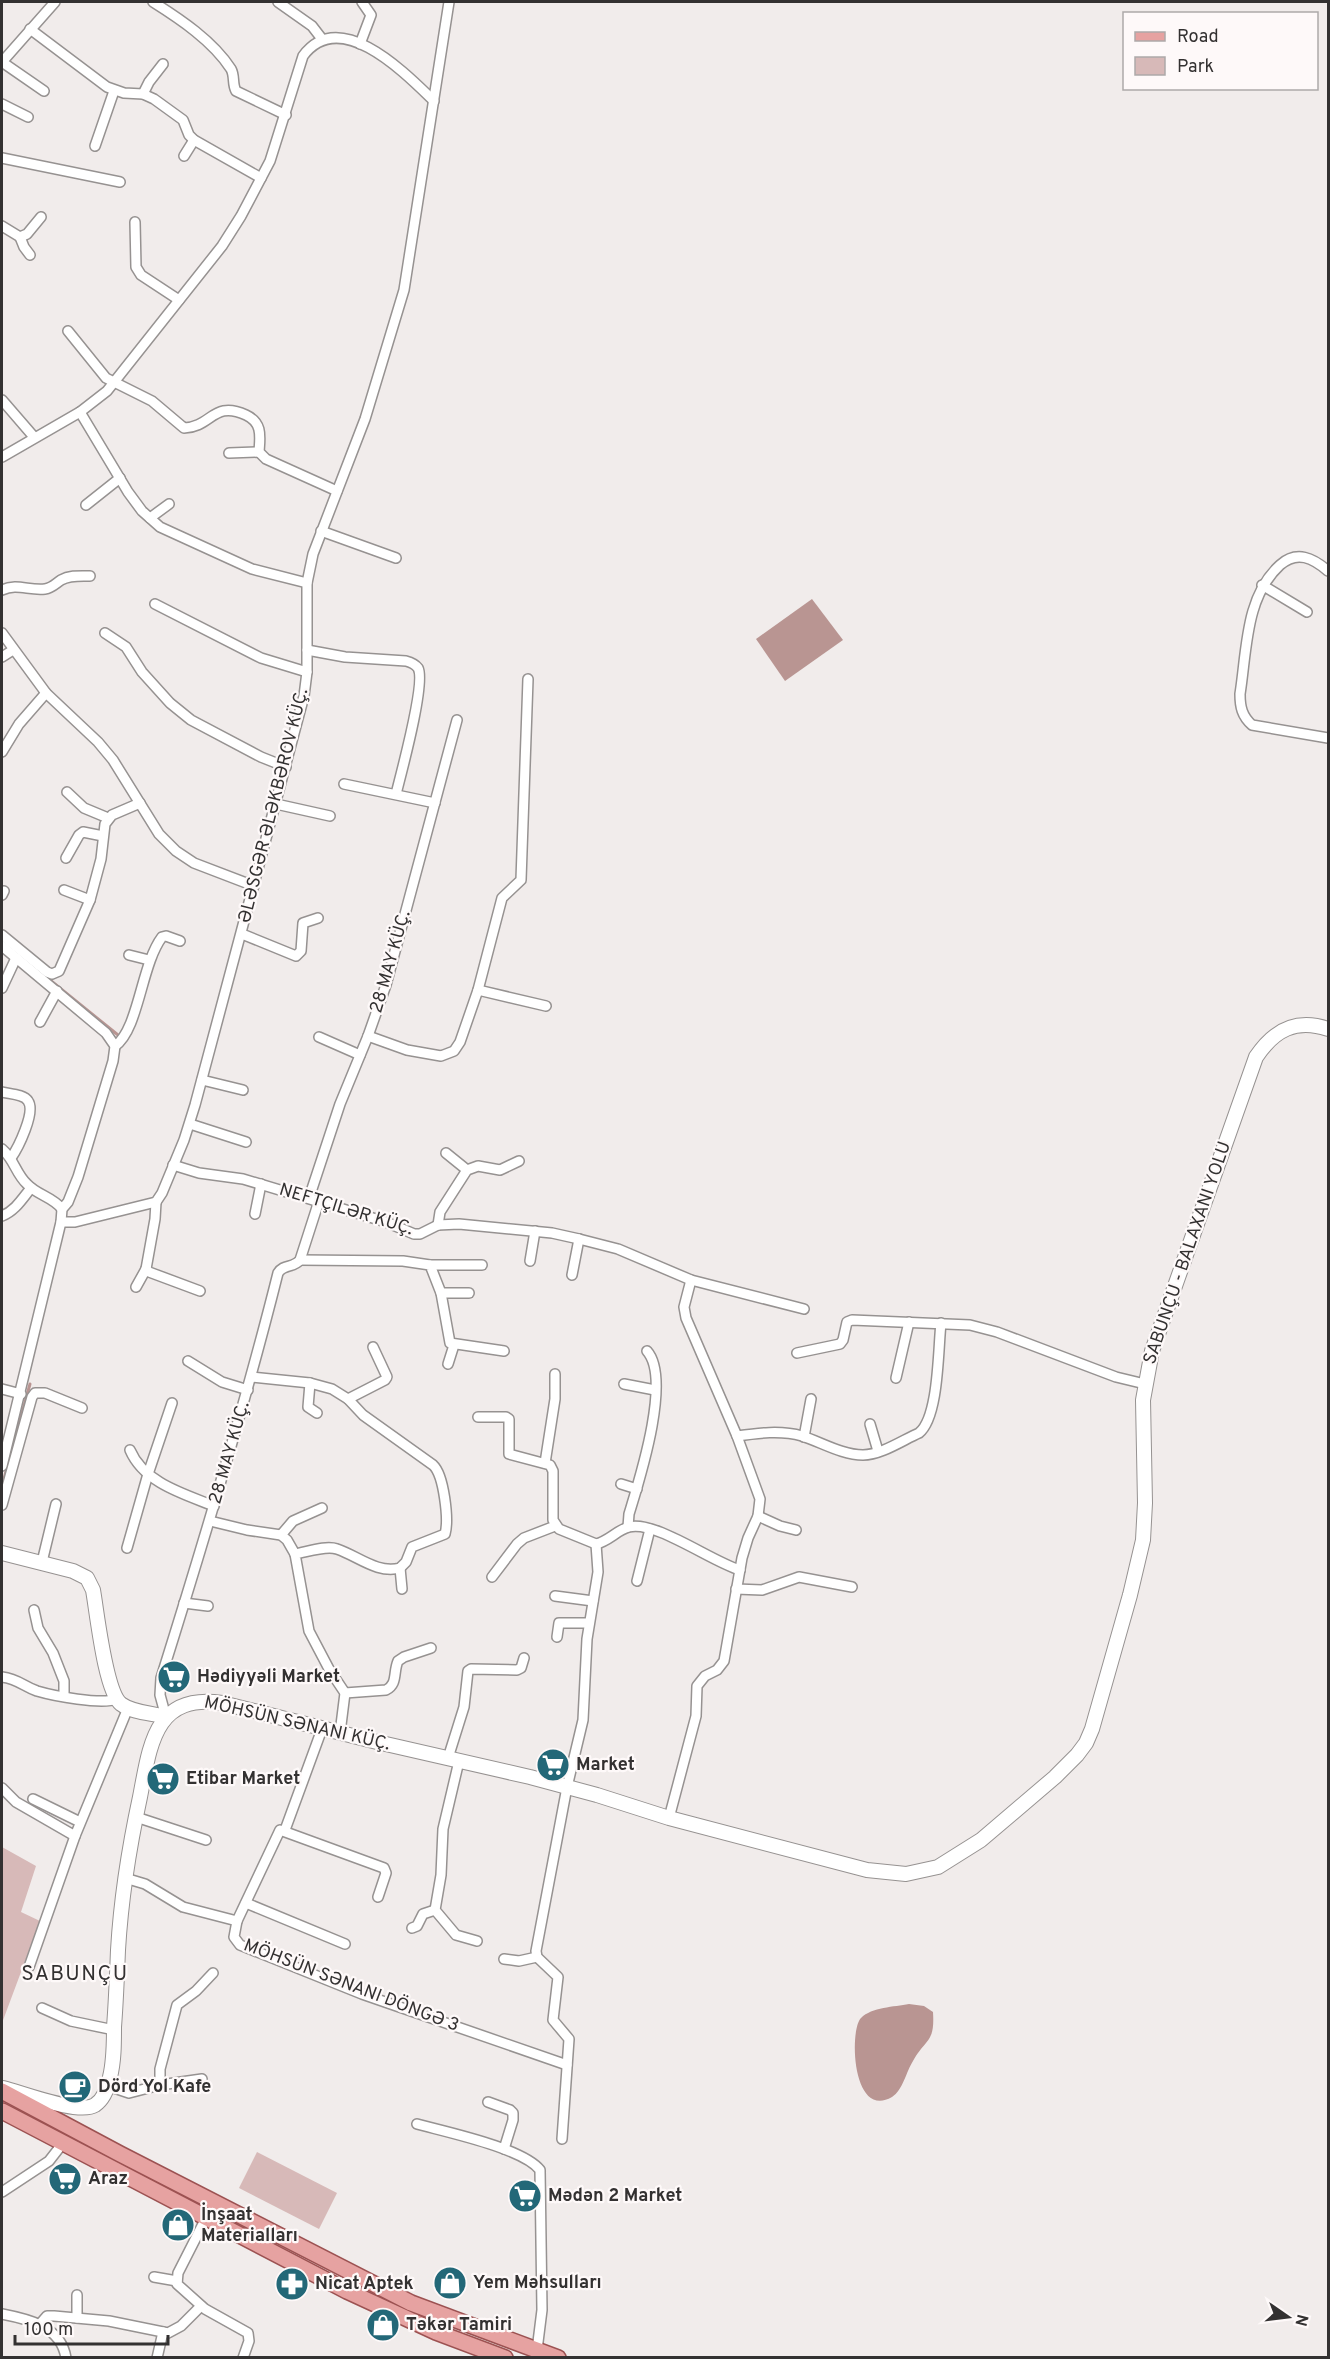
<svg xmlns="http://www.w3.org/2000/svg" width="1330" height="2359" font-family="Overpass,sans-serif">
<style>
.green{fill:#d7b9b8}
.water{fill:#b99592}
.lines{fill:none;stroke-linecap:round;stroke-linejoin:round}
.stream{stroke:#b99592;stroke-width:3}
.street-casing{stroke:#969291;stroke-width:12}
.secondary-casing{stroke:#969291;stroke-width:16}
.primary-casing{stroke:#9c5252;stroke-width:18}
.street{stroke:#fff;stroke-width:9}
.secondary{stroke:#fff;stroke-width:14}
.primary{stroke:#e6a2a1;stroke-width:15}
.labels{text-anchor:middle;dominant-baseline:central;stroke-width:4.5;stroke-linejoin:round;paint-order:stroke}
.street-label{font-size:18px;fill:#333131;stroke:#fef9f9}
.poi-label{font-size:18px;font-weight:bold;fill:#333131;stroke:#fef9f9;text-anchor:start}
.quarter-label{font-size:21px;letter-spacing:1.5px;fill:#333131;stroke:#fef9f9}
</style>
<rect width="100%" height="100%" fill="#f1eceb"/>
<g class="green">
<polygon points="2,1847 36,1866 21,1912 40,1921 2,2023"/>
<polygon points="257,2152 337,2193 319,2229 239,2188"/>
</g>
<g class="water">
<polygon points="812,599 843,640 785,681 756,639"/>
<path d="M 909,2004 L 924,2006 L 933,2012 C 935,2043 926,2038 913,2061 C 906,2072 903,2090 892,2097 C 852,2120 849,2030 861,2018 C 872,2007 894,2007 909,2004 Z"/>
</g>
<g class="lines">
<g class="stream">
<polyline points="45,976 118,1035"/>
<polyline points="2,1486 30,1384"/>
</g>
<defs>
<g id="street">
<path d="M 153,2 C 180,19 213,41 231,69 C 235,76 232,84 236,91 L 286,115"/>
<polyline points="278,2 312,26 322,39"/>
<polyline points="30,29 107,87 124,93 143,94 154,99 183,120 189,135 194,140 261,178"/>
<polyline points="360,44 371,15 362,2"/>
<polyline points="44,91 2,62 55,2"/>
<polyline points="143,94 149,82 163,64"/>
<polyline points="2,104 28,117"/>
<polyline points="95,146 114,91"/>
<polyline points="184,156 194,140"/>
<polyline points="2,158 120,182"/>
<polyline points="135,222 136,267 141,275 179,300"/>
<polyline points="2,226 20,237 27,234 41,217"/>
<polyline points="20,237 24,247 30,255"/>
<path d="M 68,331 L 106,378 L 152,401 L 184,428 C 212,427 213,400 246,415 C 263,423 260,437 259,452 L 266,459 L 337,491"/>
<polyline points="2,400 34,437"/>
<polyline points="80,412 128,492 142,511 160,527 252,569 307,583"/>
<polyline points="229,453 259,452"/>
<path d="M 2,457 L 80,412 L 107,391 L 222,246 L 241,216 L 270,161 L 303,56 C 340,6 405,73 434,101"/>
<polyline points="86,505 120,478"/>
<polyline points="150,518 169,504"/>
<polyline points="321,531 396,558"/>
<path d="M 1328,571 C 1313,558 1297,550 1280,565 C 1245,597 1247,650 1240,694 C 1240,707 1242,716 1252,725 L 1328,738"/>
<polyline points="1262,585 1307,612"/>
<path d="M 2,590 C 17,583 29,591 45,589 C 52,588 55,584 61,580 C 70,575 80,576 90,576"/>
<polyline points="155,604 261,658 307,672"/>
<polyline points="2,633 46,693 98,742 113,760 159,834 176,851 194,863 254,886"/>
<polyline points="105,633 126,647 142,672 170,703 191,720 261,757 286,767"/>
<path d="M 307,650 L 345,657 L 406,661 C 410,662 415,664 418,668 C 426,682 401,774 396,794"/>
<polyline points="2,657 13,650"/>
<polyline points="2,752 19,724 46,693"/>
<polyline points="344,784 435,803"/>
<polyline points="67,792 84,808 108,818"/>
<polyline points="276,804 330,816"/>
<polyline points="66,858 79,835 83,832 103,836"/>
<polyline points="64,890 90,900"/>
<polyline points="2,895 4,891"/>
<polyline points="242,934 296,956 301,951 303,923 318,918"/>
<polyline points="2,935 47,972 52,974 59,971 90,900 101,859 105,824 112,815 140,803"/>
<polyline points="2,946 106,1033 115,1046 113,1061 78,1177 68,1202 62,1209 61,1222 2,1466"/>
<polyline points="129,955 149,960"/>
<polyline points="2,988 16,958"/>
<polyline points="478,990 546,1006"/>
<polyline points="40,1022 57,991"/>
<polyline points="368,1036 407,1050 441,1056 454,1051 460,1042 478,990 502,898 521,880 528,679"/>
<polyline points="319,1037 360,1055"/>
<path d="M 115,1046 C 139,1029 141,965 162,937 L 166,936 L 180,941"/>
<polyline points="202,1080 243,1090"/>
<path d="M 2,1092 C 9,1094 24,1094 28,1101 C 36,1112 18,1148 11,1158"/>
<polyline points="190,1124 246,1142"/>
<path d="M 2,1149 C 14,1159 16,1174 27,1184 C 37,1195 53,1197 62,1209"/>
<polyline points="446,1153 467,1170"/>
<polyline points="173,1165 199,1173 243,1179 386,1222 414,1234 420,1234 438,1225 459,1224 552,1233 579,1239 618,1249 691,1280 804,1309"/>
<polyline points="309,1198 340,1104 368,1036 386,985 457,720"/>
<polyline points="156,1202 155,1219 146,1269 149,1272 200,1291"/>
<polyline points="255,1214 261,1184"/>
<path d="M 2,1216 C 15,1211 22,1199 31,1188"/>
<polyline points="61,1222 75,1222 156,1202 162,1193 184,1140 195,1105 304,696 307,672 307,583 313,554 365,419 404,290 449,2"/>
<polyline points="438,1225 440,1212 467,1170 478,1166 500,1170 519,1161"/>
<polyline points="300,1260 403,1261 430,1265 441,1293 450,1343 504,1351"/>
<polyline points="530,1261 535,1231"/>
<polyline points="430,1265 482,1265"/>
<polyline points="572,1275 579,1239"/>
<polyline points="136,1287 146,1269"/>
<polyline points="441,1293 469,1293"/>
<polyline points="797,1353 840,1344 843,1340 847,1322 852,1320 970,1325 997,1332 1116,1377 1145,1384"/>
<polyline points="188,1361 222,1382 248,1390"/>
<polyline points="448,1364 454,1345"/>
<path d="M 252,1377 L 310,1383 L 332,1389 L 348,1399 L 363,1415 L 433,1465 C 444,1475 449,1520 445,1534 L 412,1547 L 406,1562 L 400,1568 C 377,1574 358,1556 337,1549 C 326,1545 307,1552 295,1554 L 309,1631 L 329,1669 L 345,1693 L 340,1733"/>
<polyline points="896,1378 909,1322"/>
<polyline points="310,1383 308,1407 317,1413"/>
<polyline points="624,1384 655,1390"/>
<polyline points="2,1389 21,1394"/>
<polyline points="348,1399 385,1380 387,1377 373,1347"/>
<path d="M 478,1417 L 506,1417 L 509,1419 L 509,1454 L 550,1465 L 553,1471 L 553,1520 L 559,1529 L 596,1544 C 609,1541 617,1530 629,1527 C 655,1520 712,1562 740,1570"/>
<polyline points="870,1424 878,1451"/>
<path d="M 737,1436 C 758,1433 781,1430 802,1436 C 821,1442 842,1455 863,1455 C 881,1455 903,1440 919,1433 C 939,1417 938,1349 941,1323"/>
<polyline points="804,1437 811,1399"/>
<path d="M 130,1450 C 144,1483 184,1494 214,1506"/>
<polyline points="545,1463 555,1399 555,1374"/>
<polyline points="621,1484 637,1489"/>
<polyline points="2,1505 32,1397 35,1393 45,1393 82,1408"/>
<polyline points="758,1516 780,1526 796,1530"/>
<polyline points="210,1521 247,1530 281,1535 287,1540 295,1554"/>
<path d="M 628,1527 L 629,1514 C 639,1481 672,1379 647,1351"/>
<polyline points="281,1535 293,1521 322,1508"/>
<polyline points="127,1548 148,1474 172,1403"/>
<polyline points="42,1562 56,1504"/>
<polyline points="400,1568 402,1589"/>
<polyline points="492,1577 517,1544 524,1538 555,1526"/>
<polyline points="637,1581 650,1529"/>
<polyline points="736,1589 762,1590 799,1577 852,1587"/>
<polyline points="555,1596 593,1601"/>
<polyline points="184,1603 208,1606"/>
<polyline points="34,1610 38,1628 53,1653 64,1681 64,1696"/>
<polyline points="557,1637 559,1623 589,1623"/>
<path d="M 2,1677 C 18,1679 23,1686 37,1691 C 54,1696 101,1705 117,1699"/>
<path d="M 345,1693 L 386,1690 C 398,1684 393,1672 398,1661 L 404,1657 L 431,1648"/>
<path d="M 166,1717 L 160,1695 L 161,1678 C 203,1544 244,1409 278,1273 C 283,1264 294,1268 300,1260 L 319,1201"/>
<polyline points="448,1758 464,1707 468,1671 471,1669 517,1670 521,1668 524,1658"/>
<polyline points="459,1761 443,1829 441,1875 435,1910 456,1935 477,1941"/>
<polyline points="2,1788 16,1802 75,1836"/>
<polyline points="33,1799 80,1822"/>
<polyline points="136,1817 206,1840"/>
<polyline points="669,1818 696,1716 697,1686 705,1676 717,1670 724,1661 742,1558 748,1538 758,1516 760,1499 737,1436 686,1318 684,1307 691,1280"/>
<polyline points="285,1830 322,1729"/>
<polyline points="125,1878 145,1884 183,1907 237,1921 234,1937 240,1945 362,1994 567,2065"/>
<polyline points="246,1903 345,1944"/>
<polyline points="237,1921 280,1830 384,1868 386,1873 378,1897"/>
<polyline points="412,1928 417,1926 423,1914 435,1910"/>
<polyline points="504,1959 519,1961 537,1957"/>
<polyline points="29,1967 75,1836 128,1708"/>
<polyline points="42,2008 71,2021 114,2030"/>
<polyline points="160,2085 202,2079"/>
<polyline points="108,2086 129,2093 160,2085 160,2069 177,2005 196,1991 213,1973"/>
<polyline points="488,2102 510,2110 513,2113 513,2120 504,2149"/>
<path d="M 417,2124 C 446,2132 523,2148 540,2170 L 542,2310 L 537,2350"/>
<polyline points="562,2139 569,2039 553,2020 558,1977 537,1957 536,1951 567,1787 583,1720 587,1639 598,1572 596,1544"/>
<polyline points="2,2192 49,2161 63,2143"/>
<polyline points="206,2218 178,2273 177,2284 205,2309 248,2333 249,2341 243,2358"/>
<polyline points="154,2277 177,2281"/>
<path d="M 2,2314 C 28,2319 61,2326 66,2358"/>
<polyline points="77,2318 77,2295"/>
<polyline points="40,2324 47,2316 54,2316 109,2321 168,2333 181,2326 201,2306"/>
<polyline points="157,2358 163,2332"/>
</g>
<g id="secondary">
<path d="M 2,1553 L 73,1571 L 87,1578 L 93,1590 C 97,1612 105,1691 121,1704 C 133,1713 152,1713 166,1717"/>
<path d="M 3,2088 C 23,2093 79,2115 95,2105 C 104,2099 108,2087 110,2077 C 114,2061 114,2044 114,2027 C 116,2002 117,1976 118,1950 C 121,1899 129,1848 140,1797 C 150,1746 154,1693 222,1703 L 377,1742 L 530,1777 L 597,1795 L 669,1818 L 867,1870 L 906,1874 L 938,1867 L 981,1840 L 1055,1777 L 1077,1755 L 1086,1743 L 1092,1729 L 1130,1595 L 1143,1540 L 1145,1503 L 1143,1400 L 1152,1351 L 1256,1057 C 1274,1030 1296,1018 1328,1029"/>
</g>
<g id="primary">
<polyline points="2,2091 120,2154 411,2303 558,2358"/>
<polyline points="2,2111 347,2291 436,2332 505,2358"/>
</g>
</defs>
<use href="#street" class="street-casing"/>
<use href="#secondary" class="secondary-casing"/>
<use href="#primary" class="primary-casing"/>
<use href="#street" class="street"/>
<use href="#secondary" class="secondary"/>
<use href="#primary" class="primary"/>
</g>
<defs>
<symbol id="supermarket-disc" viewBox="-11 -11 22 22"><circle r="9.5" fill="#236878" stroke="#fef9f9"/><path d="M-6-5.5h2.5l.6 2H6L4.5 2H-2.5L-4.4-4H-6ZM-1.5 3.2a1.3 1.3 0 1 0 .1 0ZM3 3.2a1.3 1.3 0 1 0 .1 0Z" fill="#fff"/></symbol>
<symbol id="cafe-disc" viewBox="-11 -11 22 22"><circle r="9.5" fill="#236878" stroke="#fef9f9"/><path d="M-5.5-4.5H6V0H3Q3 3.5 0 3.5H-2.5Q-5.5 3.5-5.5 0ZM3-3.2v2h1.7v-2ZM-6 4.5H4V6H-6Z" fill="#fff"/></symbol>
<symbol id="shop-disc" viewBox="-11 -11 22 22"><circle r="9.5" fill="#236878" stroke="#fef9f9"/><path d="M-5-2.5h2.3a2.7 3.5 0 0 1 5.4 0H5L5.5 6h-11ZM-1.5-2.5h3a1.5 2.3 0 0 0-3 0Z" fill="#fff"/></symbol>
<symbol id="pharmacy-disc" viewBox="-11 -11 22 22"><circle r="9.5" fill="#236878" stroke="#fef9f9"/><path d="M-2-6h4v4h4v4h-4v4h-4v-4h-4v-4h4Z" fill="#fff"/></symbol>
</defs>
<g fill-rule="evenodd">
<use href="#supermarket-disc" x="155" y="1658" width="38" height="38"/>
<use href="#supermarket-disc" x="534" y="1746" width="38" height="38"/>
<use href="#supermarket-disc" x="144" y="1760" width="38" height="38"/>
<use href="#cafe-disc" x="56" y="2068" width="38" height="38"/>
<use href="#supermarket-disc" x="46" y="2160" width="38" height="38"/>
<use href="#supermarket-disc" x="506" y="2177" width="38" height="38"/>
<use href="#shop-disc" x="159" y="2206" width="38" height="38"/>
<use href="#shop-disc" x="431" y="2264" width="38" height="38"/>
<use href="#pharmacy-disc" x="273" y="2265" width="38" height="38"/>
<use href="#shop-disc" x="364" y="2306" width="38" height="38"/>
</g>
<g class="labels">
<g class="street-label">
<text transform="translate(274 806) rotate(-76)">ƏLƏSGƏR ƏLƏKBƏROV KÜÇ.</text>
<text transform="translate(391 962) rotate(-74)">28 MAY KÜÇ.</text>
<text transform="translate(346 1210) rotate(17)">NEFTÇILƏR KÜÇ.</text>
<text transform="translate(1188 1253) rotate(-71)">SABUNÇU - BALAXANI YOLU</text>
<text transform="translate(230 1453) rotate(-74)">28 MAY KÜÇ.</text>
<text transform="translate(297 1724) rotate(13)">MÖHSÜN SƏNANI KÜÇ.</text>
<text transform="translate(351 1986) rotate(21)">MÖHSÜN SƏNANI DÖNGƏ 3</text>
</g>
<g class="poi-label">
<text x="197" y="1677">Hədiyyəli Market</text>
<text x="576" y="1765">Market</text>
<text x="186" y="1779">Etibar Market</text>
<text x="98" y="2087">Dörd Yol Kafe</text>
<text x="88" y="2179">Araz</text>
<text x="548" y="2196">Mədən 2 Market</text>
<text x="201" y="2215">İnşaat<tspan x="201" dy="21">Materialları</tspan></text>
<text x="473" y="2283">Yem Məhsulları</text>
<text x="315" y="2284">Nicat Aptek</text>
<text x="406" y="2325">Təkər Tamiri</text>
</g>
<g class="quarter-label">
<text x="75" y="1974">SABUNÇU</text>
</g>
</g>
<rect width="1330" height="2359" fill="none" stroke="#333131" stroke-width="6"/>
<rect x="1123" y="12" width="195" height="78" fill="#fef9f9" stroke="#ada9a9" stroke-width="1.5"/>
<rect x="1135" y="32" width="30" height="9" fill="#e6a2a1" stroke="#ada9a9" stroke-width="1.5"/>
<text x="1177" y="42" font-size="18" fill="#333131">Road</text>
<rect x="1135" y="57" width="30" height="18" fill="#d7b9b8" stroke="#ada9a9" stroke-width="1.5"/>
<text x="1177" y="72" font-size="18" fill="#333131">Park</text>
<g transform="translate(1288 2317) rotate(104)" stroke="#fef9f9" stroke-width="4.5" paint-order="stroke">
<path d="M0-4.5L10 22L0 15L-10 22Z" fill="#333131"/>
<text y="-9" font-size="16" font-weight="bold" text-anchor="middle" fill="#333131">N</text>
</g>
<path d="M15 2335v9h153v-9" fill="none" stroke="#333131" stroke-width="3"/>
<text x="24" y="2335" font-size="18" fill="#333131" stroke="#fef9f9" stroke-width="4.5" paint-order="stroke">100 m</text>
</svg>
